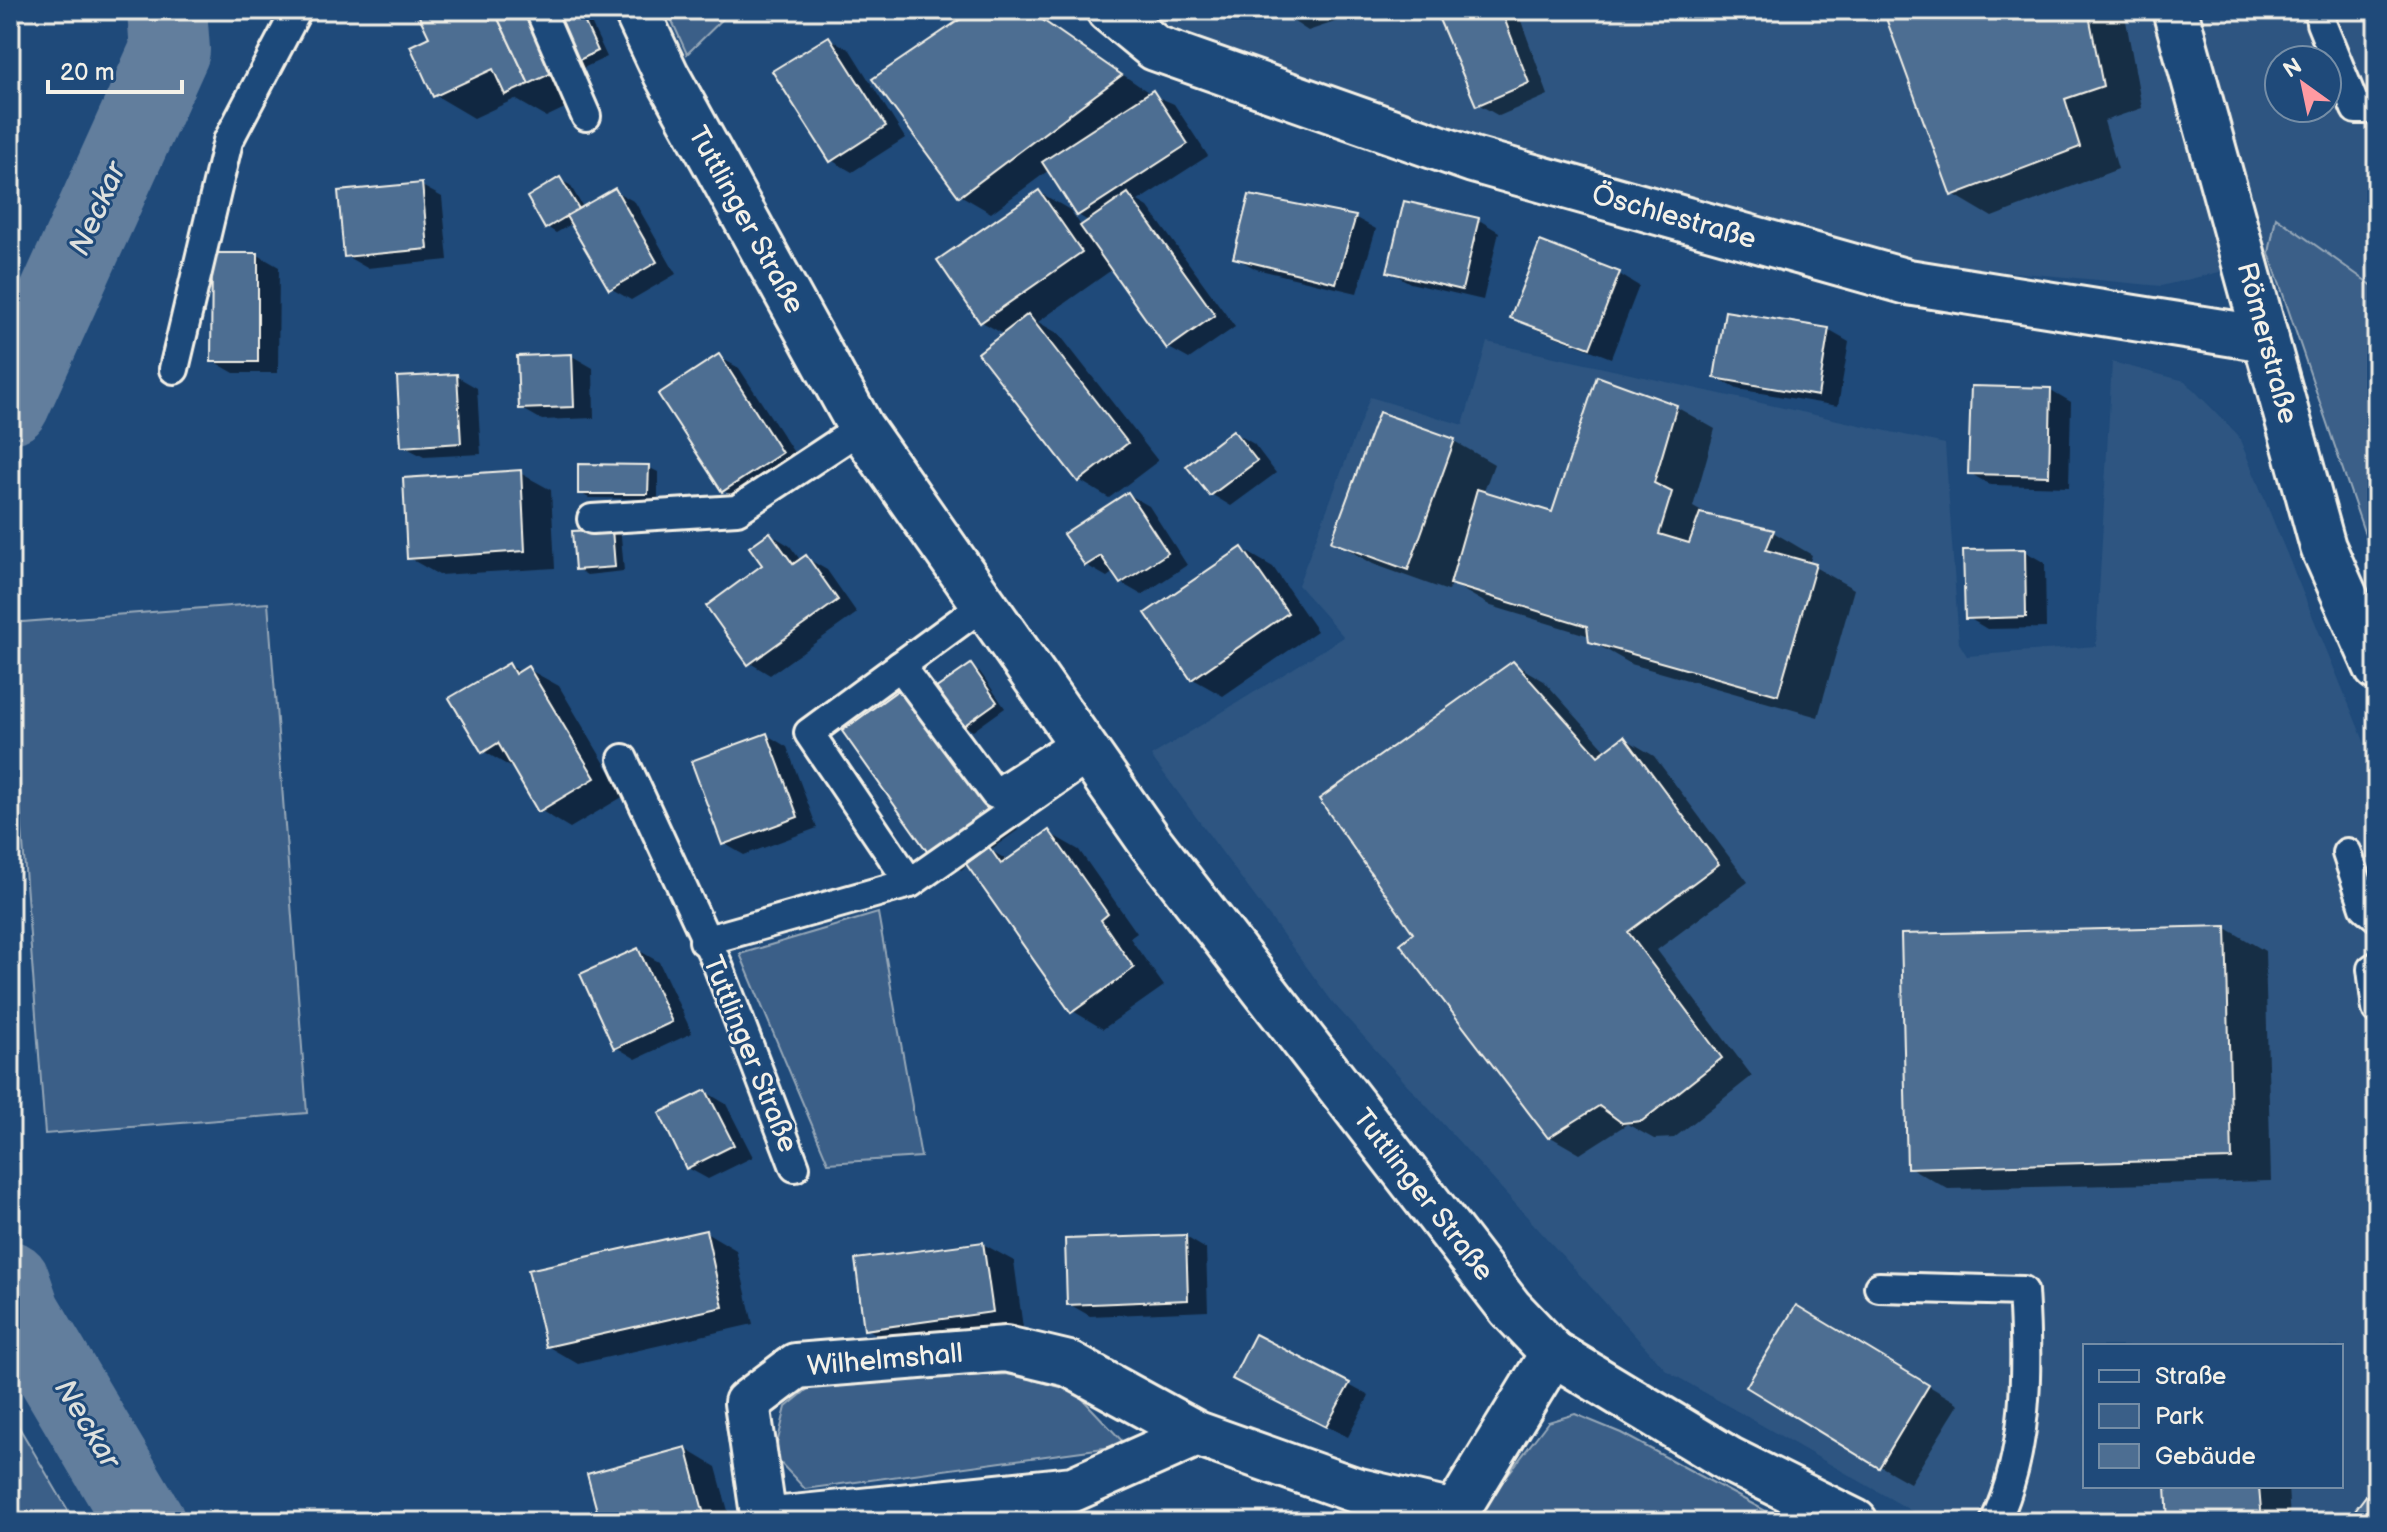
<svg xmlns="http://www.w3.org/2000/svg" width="2387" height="1532" font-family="'Balsamiq Sans',sans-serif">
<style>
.built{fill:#2d5581;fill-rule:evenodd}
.green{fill:#3a5f88;stroke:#97a8b8;stroke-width:2}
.shadow{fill:#0007}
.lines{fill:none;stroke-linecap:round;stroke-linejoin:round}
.river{stroke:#627e9d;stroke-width:80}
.building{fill:#4d6e92;stroke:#f4f1e8;stroke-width:2}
.lane-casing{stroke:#f4f1e8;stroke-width:34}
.street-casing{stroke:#f4f1e8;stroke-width:50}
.secondary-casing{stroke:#f4f1e8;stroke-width:50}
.lane{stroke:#1f4a7a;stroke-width:28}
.street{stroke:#1f4a7a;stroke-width:44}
.secondary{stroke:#1f4a7a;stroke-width:44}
.labels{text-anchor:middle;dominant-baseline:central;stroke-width:6;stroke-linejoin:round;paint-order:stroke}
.street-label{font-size:28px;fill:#f4f1e8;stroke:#1f4a7a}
.water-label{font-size:30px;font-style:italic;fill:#dee0dd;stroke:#1f4a7a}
</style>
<rect width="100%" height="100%" fill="#1f4a7a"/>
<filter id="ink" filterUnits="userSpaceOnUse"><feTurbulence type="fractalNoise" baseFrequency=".0125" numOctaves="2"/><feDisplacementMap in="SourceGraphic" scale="16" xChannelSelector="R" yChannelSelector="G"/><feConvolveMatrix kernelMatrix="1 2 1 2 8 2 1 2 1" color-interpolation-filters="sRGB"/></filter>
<g filter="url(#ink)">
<g class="built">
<path d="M 1146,10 L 2377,10 L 2377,465 L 2303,252 L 2161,286 L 1904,262 L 1473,144 L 1166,26 ZM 2279,60 L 2327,60 L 2327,108 L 2279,108 Z"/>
<path d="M 1487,342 L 1945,444 L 1959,643 L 1967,656 L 2096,646 L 2112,362 L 2185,381 L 2238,435 L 2377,773 L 2377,1522 L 1931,1522 L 1667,1371 L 1334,1004 L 1151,756 L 1344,637 L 1298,585 L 1370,397 L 1463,425 ZM 2085,1346 L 2341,1346 L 2341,1486 L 2085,1486 Z"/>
</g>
<g class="green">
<polygon points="667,10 732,10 687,54"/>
<polygon points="2276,217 2377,289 2377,570 2269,253"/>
<polygon points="268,603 307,1113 45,1134 10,671 10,623"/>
<polygon points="878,913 921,1157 828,1163 740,954"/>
<polygon points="1011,1374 1075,1391 1126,1445 805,1489 774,1456 786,1407 815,1383"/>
<polygon points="10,1412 75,1522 10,1522"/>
<polygon points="1575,1414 1621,1433 1786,1522 1494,1522 1483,1507 1548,1422"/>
</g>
<g class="shadow">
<polygon points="418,10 585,10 607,57 555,81 567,107 546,117 515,99 474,118 435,95 432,38"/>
<polygon points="977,10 1029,10 1151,94 1174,104 1208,156 1138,201 1148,207 1235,327 1189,359 1169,348 1113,269 1038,322 1059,334 1158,461 1109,498 1079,480 1005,335 982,322 1039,192 1070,210 1082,227 1090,222 1078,215 1049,170 991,213 960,195"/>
<polygon points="1276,10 1370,10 1308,31"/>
<polygon points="1437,10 1517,10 1548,95 1499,116 1478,104"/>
<polygon points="1552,10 1586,10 1564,17"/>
<polygon points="1886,10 2124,10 2142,108 2104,121 2118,169 1992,217 1953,194"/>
<polygon points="829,38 850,50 905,138 852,172 831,160"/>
<polygon points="560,180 570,185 584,209 615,191 635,202 676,274 631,300 610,288 573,223 556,233 547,227"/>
<polygon points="422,186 442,197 448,260 367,268 346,256"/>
<polygon points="1250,197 1356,218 1376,229 1357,293 1256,269 1235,257"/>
<polygon points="1406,203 1479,220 1499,232 1483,300 1410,283 1389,271"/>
<polygon points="258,255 279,267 278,373 234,373 213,361"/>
<polygon points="1619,274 1639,286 1611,358 1533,328 1512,317"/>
<polygon points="1828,330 1849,342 1838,406 1737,389 1716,377"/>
<polygon points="572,356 593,368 594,418 542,420 521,408"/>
<polygon points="719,357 739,368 802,465 744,503 724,491 661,394"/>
<polygon points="456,376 477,388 481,454 424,457 403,446"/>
<polygon points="2051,390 2071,402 2069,487 1990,485 1970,473"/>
<polygon points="1676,407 1715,429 1693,507 1711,517 1773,532 1812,555 1809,564 1854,589 1818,717 1631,664 1591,641 1590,636 1491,606 1451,583 1448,591 1373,564 1334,541 1380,414 1454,441 1494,464 1483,494 1553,515"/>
<polygon points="1233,432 1254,444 1276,473 1231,506 1211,494"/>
<polygon points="648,467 658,472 658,499 589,498 580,493"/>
<polygon points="520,473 551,490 555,568 439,575 409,558"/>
<polygon points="1128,494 1149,506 1187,565 1142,595 1121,583 1114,572 1107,577 1086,565"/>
<polygon points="611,531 621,536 624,571 587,575 577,569"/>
<polygon points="770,534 790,546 801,561 806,558 827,570 857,613 770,675 750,663"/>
<polygon points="1242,549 1273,567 1317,631 1223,696 1193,679"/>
<polygon points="2024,551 2045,563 2046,628 1987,629 1967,617"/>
<polygon points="1513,663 1544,681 1607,751 1624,738 1654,756 1748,882 1657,950 1752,1076 1674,1138 1654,1139 1627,1124 1580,1154 1549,1136 1416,933"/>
<polygon points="509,665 522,673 528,669 559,686 624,796 570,828 540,810 514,769 483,751"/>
<polygon points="971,667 980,672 1005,708 973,731 963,725"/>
<polygon points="931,708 1018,830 990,850 1009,861 1049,833 1079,850 1137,933 1130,938 1164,986 1103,1029 1073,1011 969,864 961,870 930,852"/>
<polygon points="767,735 787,747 817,828 744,855 723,843"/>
<polygon points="2226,928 2265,951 2271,1181 1948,1189 1909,1167"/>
<polygon points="638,950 659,962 692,1033 636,1059 616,1047"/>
<polygon points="706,1092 726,1104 753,1157 708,1179 688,1168"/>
<polygon points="706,1232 736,1250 753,1324 578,1364 547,1346"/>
<polygon points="1186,1237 1206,1249 1208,1311 1090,1316 1069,1304"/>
<polygon points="983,1244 1014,1261 1023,1328 897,1346 866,1328"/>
<polygon points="1827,1325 1959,1404 1910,1483 1880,1466"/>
<polygon points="1349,1385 1369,1396 1348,1437 1255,1390"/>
<polygon points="686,1449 716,1467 731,1522 602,1522"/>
<polygon points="2168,1486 2288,1486 2290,1522 2170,1522"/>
</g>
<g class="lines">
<g class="river">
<polyline points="10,404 170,50 167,10"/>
<polyline points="10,1281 21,1313 145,1522"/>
</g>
</g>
<g class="building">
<polygon points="416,10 494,10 529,84 505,95 493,69 433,97 410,46 429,37"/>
<polygon points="494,10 579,10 598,51 529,84"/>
<polygon points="974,10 1028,10 1122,75 959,197 872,79"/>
<polygon points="1435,10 1501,10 1529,83 1476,106"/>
<polygon points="1883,10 2088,10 2103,86 2065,99 2080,147 1951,196"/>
<polygon points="829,36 886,126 830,162 772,71"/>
<polygon points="1153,90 1188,144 1077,216 1042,162"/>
<polygon points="560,177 579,209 545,229 527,197"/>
<polygon points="422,183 428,249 344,257 338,191"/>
<polygon points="615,188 657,262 609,290 566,216"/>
<polygon points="1039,190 1082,252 980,323 937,260"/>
<polygon points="1128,193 1215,315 1167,349 1080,226"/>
<polygon points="1249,195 1356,216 1336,283 1233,258"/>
<polygon points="1404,201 1479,218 1462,290 1387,272"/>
<polygon points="1540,241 1620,272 1590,348 1510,318"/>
<polygon points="212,253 258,253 258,362 211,362"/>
<polygon points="1725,311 1829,328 1818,396 1714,378"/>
<polygon points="1028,314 1128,443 1078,482 978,353"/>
<polygon points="572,354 574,407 519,409 517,356"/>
<polygon points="719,354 782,453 722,492 658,394"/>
<polygon points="457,374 461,443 401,447 397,377"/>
<polygon points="1597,376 1677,405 1654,483 1672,492 1659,534 1689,543 1700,513 1774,530 1766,550 1816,564 1778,695 1589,642 1587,626 1450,584 1477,489 1552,512"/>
<polygon points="1971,386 2051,388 2049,476 1968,474"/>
<polygon points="1379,412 1455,439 1408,570 1331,542"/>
<polygon points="1233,430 1257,461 1210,496 1186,466"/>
<polygon points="578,464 649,465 648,494 578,494"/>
<polygon points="521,470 525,551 407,559 403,478"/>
<polygon points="1128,492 1168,553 1120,584 1101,556 1085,566 1063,534"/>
<polygon points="612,529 615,567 575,570 572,531"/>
<polygon points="770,532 793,564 806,555 838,600 748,665 706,606 762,565 749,547"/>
<polygon points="1242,547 1288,613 1191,680 1145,613"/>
<polygon points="2025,549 2026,617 1965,619 1963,550"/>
<polygon points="1513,661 1598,756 1624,736 1719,864 1628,932 1722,1058 1642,1121 1622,1123 1599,1106 1548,1138 1400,944 1413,933 1319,799"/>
<polygon points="509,663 515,674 528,666 595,778 538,812 498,743 482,753 449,698"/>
<polygon points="971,664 997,702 962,727 935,689"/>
<polygon points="901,688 989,811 929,854 842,731"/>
<polygon points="767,733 798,817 722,845 691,761"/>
<polygon points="1049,830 1108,914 1101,920 1134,968 1071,1013 966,864 989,847 1001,864"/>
<polygon points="2226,926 2232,1159 1907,1168 1901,934"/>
<polygon points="638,948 672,1022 614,1049 580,974"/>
<polygon points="706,1090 734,1145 686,1169 659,1113"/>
<polygon points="706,1230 723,1307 546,1347 528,1270"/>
<polygon points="1186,1235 1188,1300 1067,1305 1065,1239"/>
<polygon points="983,1242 993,1312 864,1330 855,1259"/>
<polygon points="1796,1305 1929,1385 1879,1468 1746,1387"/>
<polygon points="1255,1334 1350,1383 1326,1427 1232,1379"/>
<polygon points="686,1447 706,1522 600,1522 587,1474"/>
<polygon points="2377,1481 2377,1522 2346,1522"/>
<polygon points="2166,1486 2259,1486 2262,1522 2168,1522"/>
</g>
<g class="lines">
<defs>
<g id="lane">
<polyline points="540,10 586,116"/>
<polyline points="2320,10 2321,23 2356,109 2377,109"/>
<polyline points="174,369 228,141 297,10"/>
<polyline points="592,519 737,510 861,428"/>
<polyline points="900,666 995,794 1078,740"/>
<polyline points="623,759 717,963 795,1167"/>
<polyline points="2347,853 2365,907 2377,917"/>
<polyline points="910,883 809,733 983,605"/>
<polyline points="704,941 910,883 1090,757"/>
<polyline points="2377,966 2372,969 2377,1009"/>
<path d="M 1879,1287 L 2023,1291 C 2028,1367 2028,1452 1995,1522"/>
</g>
<g id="street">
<polyline points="1109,10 1155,48 1473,160 1908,282 2266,339"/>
<polyline points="1197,1434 1073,1489 764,1521 747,1403 796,1366 1006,1349 1069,1364 1197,1434 1355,1490 1454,1513"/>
<polyline points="1450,1522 1553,1353"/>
</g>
<g id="secondary">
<polyline points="636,10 666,74 861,428 1151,843 1510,1308 1553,1353 1730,1460 1855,1522"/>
<polyline points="2175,10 2323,547 2377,668"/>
</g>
</defs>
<use href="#lane" class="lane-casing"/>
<use href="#street" class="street-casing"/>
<use href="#secondary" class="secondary-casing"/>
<use href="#lane" class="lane"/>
<use href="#street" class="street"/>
<use href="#secondary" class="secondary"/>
</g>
</g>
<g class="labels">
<g class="street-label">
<text transform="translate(1674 217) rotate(16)">Öschlestraße</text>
<text transform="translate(746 220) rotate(61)">Tuttlinger Straße</text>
<text transform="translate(2267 343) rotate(75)">Römerstraße</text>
<text transform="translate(750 1054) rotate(68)">Tuttlinger Straße</text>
<text transform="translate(1423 1195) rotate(52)">Tuttlinger Straße</text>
<text transform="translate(885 1360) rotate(-5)">Wilhelmshall</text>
</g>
<g class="water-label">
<text transform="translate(98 209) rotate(-66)">Neckar</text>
<text transform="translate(87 1424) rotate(59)">Neckar</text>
</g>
</g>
<rect width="2387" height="1532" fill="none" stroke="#1f4a7a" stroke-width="40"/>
<rect x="20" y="20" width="2347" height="1492" fill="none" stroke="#f4f1e8" stroke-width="3" filter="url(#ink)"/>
<rect x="2083" y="1344" width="260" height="144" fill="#1f4a7a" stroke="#748da6" stroke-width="2"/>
<rect x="2099" y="1370" width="40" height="12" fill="#1f4a7a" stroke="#748da6" stroke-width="2"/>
<text x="2155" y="1384" font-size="24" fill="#f4f1e8">Straße</text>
<rect x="2099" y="1404" width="40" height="24" fill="#3a5f88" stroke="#748da6" stroke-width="2"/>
<text x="2155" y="1424" font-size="24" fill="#f4f1e8">Park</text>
<rect x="2099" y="1444" width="40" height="24" fill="#4d6e92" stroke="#748da6" stroke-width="2"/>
<text x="2155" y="1464" font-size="24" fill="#f4f1e8">Gebäude</text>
<g transform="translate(2303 84) rotate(327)"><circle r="38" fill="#1f4a7a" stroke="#748da6" stroke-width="2"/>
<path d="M0-6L14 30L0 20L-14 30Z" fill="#ff9aa2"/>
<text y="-12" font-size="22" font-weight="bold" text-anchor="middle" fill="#f4f1e8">N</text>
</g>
<path d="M48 80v12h134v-12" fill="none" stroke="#f4f1e8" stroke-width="4"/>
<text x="60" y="80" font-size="24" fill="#f4f1e8" stroke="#1f4a7a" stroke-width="6" paint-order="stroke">20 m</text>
</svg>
